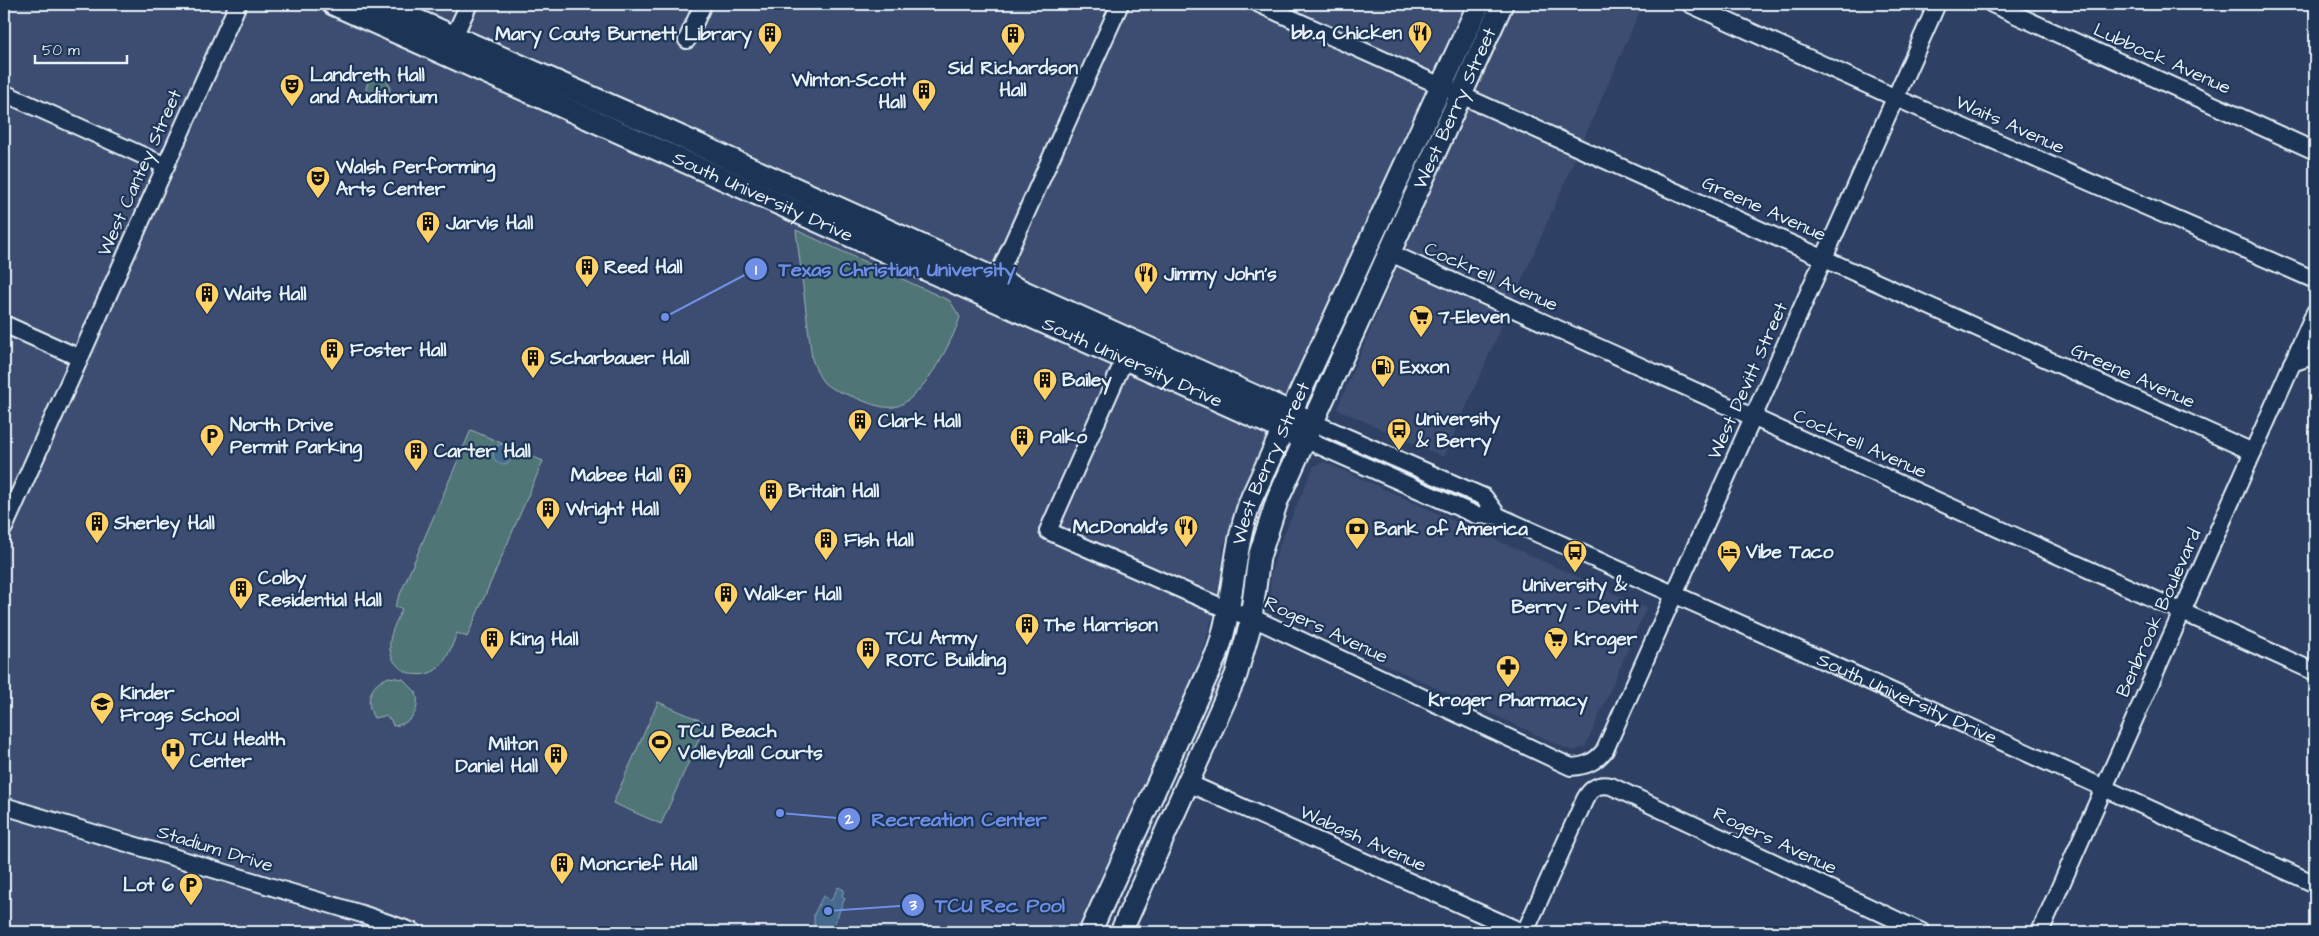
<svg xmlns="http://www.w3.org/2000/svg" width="2319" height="936" font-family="'Architects Daughter',sans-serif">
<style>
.built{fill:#3e4e71}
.green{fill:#507576;stroke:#9cb3b7}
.water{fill:#456b8d;stroke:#86a1b8}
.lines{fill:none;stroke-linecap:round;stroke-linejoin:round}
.minor-casing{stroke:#e8f1f8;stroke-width:20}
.major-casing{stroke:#e8f1f8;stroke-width:25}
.minor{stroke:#1d3557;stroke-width:16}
.major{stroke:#1d3557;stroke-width:21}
.labels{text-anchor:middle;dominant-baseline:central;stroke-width:4.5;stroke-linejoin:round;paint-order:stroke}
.poi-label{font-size:19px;font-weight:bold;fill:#e8f1f8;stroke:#1d3557;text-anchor:start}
.street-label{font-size:19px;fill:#e8f1f8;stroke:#1d3557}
.leader{fill:none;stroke:#6e8fe5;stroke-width:2}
.callout-dot{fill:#6e8fe5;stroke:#1d3557;stroke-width:2}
.mark-label{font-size:15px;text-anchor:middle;font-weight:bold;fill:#fff}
.callout-label{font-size:20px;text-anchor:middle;font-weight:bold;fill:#6e8fe5;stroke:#1d3557;stroke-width:4.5;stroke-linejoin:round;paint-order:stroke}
</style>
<rect width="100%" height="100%" fill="#2e4164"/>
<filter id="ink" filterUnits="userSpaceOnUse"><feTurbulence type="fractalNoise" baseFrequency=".02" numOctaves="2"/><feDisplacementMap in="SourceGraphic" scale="10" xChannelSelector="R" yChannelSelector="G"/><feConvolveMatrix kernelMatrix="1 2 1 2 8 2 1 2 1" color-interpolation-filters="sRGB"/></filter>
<g filter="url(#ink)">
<g class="built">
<polygon points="4,4 1469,4 1223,546 1218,596 1202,654 1076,932 4,932"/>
<polygon points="1515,4 1643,4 1444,457 1337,409 1459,122"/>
<polygon points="1324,462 1646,608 1585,747 1572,751 1272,612 1269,607 1271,575 1279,546 1314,466"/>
</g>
<g class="green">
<circle cx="378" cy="89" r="12"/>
<path d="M 796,230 L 950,301 L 960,317 C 953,341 921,402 894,407 C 881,409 866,402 854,397 C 825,386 823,388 812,359 Z"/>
<path d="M 471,430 L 543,461 L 467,637 L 457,633 C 453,643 449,655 442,664 C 426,684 392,674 390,649 C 388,635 397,621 402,609 L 395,606 Z"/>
<path d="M 389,677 L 403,679 L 416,692 C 421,710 412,724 393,726 L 391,720 L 385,716 L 374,718 C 364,701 370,684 389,677 Z"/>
<polygon points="658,702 706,723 661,824 613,803"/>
</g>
<g class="water">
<circle cx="503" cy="454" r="10"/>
<polygon points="838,887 844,890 842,896 845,898 831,932 820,930 814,924 814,914 823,896 831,901"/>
</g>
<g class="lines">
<defs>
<g id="minor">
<polyline points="1259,4 2253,452"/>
<polyline points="1690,4 1896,98 2315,280"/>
<polyline points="1992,4 2315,151"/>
<polyline points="687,40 703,4"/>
<polyline points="449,47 469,4"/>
<polyline points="4,93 166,166"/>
<polyline points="1388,252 2315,672"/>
<polyline points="992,289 1120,4"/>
<polyline points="4,324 80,358"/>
<path d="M 1125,358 L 1048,531 L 1228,610 L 1251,617 L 1571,767 C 1587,766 1595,762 1605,750 L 1937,4"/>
<polyline points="2292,363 2307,358 2315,358"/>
<polyline points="1312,422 1484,497 1498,516"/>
<path id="s1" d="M 1304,439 L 1476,515 L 1498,516 L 1849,672 L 2315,884"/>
<polyline points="4,528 238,4"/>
<polyline points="1188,783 1522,932"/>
<polyline points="4,806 362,914 414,932"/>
<path d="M 1525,932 L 1585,799 C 1591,788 1598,783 1611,786 L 1922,932"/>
<polyline points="2040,932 2315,312"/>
</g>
<g id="major">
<path id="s2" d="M 333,4 L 1304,439"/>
<polyline points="380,4 648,122 1312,422"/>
<path id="s3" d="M 1090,932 L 1218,651 C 1235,601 1232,547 1252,497 L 1479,4"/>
<path id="s4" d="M 1121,932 L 1236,675 L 1250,626 L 1259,557 L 1277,501 L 1502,4"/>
</g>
</defs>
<use href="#minor" class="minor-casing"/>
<use href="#major" class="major-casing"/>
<use href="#minor" class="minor"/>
<use href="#major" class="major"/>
</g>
</g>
<defs>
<symbol id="restaurant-pin" viewBox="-11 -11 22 30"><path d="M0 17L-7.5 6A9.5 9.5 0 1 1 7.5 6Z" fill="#ffd166" stroke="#1d3557"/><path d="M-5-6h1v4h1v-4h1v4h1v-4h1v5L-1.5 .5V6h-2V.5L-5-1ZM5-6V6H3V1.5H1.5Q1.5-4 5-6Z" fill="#111"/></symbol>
<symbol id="building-pin" viewBox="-11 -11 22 30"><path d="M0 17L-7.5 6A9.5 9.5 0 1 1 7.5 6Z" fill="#ffd166" stroke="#1d3557"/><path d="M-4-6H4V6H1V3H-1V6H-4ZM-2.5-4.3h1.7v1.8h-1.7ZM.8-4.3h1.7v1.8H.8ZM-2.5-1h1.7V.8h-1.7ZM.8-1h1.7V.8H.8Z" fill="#111"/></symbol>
<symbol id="theatre-pin" viewBox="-11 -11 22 30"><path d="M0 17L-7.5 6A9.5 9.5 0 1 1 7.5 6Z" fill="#ffd166" stroke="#1d3557"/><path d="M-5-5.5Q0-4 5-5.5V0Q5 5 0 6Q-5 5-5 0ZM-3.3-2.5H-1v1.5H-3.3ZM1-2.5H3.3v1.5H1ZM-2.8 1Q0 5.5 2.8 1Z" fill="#111"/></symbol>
<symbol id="supermarket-pin" viewBox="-11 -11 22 30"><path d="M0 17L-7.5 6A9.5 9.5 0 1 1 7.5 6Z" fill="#ffd166" stroke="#1d3557"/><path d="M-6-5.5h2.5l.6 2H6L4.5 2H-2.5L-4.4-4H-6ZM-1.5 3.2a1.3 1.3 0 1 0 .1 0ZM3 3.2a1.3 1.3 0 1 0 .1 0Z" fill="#111"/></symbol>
<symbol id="fuel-pin" viewBox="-11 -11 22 30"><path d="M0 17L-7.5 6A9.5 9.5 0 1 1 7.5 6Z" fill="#ffd166" stroke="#1d3557"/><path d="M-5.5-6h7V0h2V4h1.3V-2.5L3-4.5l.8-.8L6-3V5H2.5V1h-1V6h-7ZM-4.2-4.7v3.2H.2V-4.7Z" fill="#111"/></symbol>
<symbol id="bus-pin" viewBox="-11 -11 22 30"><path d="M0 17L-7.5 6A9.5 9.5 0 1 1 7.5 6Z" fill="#ffd166" stroke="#1d3557"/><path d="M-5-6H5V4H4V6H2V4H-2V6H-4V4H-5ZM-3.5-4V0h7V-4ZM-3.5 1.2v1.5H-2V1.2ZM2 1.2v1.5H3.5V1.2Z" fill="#111"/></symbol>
<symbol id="parking-pin" viewBox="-11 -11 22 30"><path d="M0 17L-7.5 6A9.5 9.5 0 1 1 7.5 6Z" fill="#ffd166" stroke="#1d3557"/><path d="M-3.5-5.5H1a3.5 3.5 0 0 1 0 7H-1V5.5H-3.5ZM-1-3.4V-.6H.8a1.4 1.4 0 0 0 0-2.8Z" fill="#111"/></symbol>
<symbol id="bank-pin" viewBox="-11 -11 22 30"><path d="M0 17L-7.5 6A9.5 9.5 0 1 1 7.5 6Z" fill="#ffd166" stroke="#1d3557"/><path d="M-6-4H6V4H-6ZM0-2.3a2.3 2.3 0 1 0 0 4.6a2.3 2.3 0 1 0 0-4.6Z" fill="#111"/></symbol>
<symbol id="hotel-pin" viewBox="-11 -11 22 30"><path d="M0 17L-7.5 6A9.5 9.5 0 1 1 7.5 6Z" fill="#ffd166" stroke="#1d3557"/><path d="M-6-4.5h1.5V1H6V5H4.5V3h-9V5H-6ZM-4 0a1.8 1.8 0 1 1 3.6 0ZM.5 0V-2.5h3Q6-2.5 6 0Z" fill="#111"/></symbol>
<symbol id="pharmacy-pin" viewBox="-11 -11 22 30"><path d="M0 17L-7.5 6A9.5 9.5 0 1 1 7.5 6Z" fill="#ffd166" stroke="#1d3557"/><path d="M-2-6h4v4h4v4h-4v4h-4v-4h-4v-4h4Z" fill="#111"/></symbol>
<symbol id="school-pin" viewBox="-11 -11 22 30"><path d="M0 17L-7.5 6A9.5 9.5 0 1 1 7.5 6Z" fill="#ffd166" stroke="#1d3557"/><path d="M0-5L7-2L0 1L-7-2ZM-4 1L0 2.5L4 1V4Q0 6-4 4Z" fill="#111"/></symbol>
<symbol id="stadium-pin" viewBox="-11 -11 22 30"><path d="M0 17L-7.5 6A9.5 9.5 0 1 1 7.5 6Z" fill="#ffd166" stroke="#1d3557"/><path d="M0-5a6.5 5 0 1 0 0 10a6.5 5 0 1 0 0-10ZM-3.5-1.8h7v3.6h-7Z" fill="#111"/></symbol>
<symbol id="hospital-pin" viewBox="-11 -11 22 30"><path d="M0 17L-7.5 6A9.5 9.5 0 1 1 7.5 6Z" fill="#ffd166" stroke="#1d3557"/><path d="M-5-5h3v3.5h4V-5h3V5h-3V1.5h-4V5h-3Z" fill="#111"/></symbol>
</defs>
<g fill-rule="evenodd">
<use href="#restaurant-pin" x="1406" y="19" width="28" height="38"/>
<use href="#building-pin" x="756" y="20" width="28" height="38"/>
<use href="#building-pin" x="999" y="21" width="28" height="38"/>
<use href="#theatre-pin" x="278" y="72" width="28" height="38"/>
<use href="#building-pin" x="910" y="77" width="28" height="38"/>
<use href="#theatre-pin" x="304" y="164" width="28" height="38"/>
<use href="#building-pin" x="414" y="209" width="28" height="38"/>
<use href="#building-pin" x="573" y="253" width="28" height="38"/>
<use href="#restaurant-pin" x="1132" y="260" width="28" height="38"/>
<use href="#building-pin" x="193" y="280" width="28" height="38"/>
<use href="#supermarket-pin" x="1407" y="303" width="28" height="38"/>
<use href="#building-pin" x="318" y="336" width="28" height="38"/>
<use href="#building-pin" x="519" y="344" width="28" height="38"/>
<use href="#fuel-pin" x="1369" y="353" width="28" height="38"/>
<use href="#building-pin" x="1031" y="366" width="28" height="38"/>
<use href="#building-pin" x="846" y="407" width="28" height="38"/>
<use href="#bus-pin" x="1385" y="416" width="28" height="38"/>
<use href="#parking-pin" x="198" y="422" width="28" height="38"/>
<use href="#building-pin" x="1008" y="423" width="28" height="38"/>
<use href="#building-pin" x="402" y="437" width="28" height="38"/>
<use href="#building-pin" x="666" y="461" width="28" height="38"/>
<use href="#building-pin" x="757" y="477" width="28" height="38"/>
<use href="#building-pin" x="534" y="495" width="28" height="38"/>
<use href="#building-pin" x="83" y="509" width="28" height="38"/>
<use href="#restaurant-pin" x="1172" y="513" width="28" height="38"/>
<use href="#bank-pin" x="1343" y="515" width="28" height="38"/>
<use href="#building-pin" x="812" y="526" width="28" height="38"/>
<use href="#bus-pin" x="1561" y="538" width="28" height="38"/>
<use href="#hotel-pin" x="1715" y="538" width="28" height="38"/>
<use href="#building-pin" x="227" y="575" width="28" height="38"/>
<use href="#building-pin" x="712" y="580" width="28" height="38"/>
<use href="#building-pin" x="1013" y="611" width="28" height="38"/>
<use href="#building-pin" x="478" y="625" width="28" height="38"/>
<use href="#supermarket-pin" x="1542" y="625" width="28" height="38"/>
<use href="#building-pin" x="854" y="635" width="28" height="38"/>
<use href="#pharmacy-pin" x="1494" y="653" width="28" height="38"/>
<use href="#school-pin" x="88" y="690" width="28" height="38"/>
<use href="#stadium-pin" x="646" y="728" width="28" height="38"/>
<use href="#hospital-pin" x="159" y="736" width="28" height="38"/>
<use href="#building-pin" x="542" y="741" width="28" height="38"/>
<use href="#building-pin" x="548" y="850" width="28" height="38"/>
<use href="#parking-pin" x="177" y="871" width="28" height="38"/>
</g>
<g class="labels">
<g class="poi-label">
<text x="1402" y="33" text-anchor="end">bb.q Chicken</text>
<text x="752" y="34" text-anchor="end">Mary Couts Burnett Library</text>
<text x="1013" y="68" text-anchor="middle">Sid Richardson<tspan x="1013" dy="22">Hall</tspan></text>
<text x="310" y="75">Landreth Hall<tspan x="310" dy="22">and Auditorium</tspan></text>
<text x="906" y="80" text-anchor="end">Winton-Scott<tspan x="906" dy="22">Hall</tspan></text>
<text x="336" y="167">Walsh Performing<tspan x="336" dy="22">Arts Center</tspan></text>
<text x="446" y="223">Jarvis Hall</text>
<text x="604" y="267">Reed Hall</text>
<text x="1164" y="274">Jimmy John's</text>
<text x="224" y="294">Waits Hall</text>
<text x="1438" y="317">7-Eleven</text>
<text x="350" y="350">Foster Hall</text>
<text x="550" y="358">Scharbauer Hall</text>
<text x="1400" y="367">Exxon</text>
<text x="1062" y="380">Bailey</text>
<text x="1416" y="419">University<tspan x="1416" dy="22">&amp; Berry</tspan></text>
<text x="878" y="421">Clark Hall</text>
<text x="230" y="425">North Drive<tspan x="230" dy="22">Permit Parking</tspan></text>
<text x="1040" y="437">Palko</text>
<text x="434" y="451">Carter Hall</text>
<text x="662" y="475" text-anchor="end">Mabee Hall</text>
<text x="788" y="491">Britain Hall</text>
<text x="566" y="509">Wright Hall</text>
<text x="114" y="523">Sherley Hall</text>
<text x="1168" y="527" text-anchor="end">McDonald's</text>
<text x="1374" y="529">Bank of America</text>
<text x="844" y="540">Fish Hall</text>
<text x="1746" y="552">Vibe Taco</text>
<text x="258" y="578">Colby<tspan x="258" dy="22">Residential Hall</tspan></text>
<text x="1575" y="585" text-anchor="middle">University &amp;<tspan x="1575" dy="22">Berry - Devitt</tspan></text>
<text x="744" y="594">Walker Hall</text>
<text x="1044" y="625">The Harrison</text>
<text x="886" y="638">TCU Army<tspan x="886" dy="22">ROTC Building</tspan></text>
<text x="510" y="639">King Hall</text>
<text x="1574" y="639">Kroger</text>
<text x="120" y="693">Kinder<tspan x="120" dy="22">Frogs School</tspan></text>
<text x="1508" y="700" text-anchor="middle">Kroger Pharmacy</text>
<text x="678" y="731">TCU Beach<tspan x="678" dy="22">Volleyball Courts</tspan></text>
<text x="190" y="739">TCU Health<tspan x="190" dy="22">Center</tspan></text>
<text x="538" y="744" text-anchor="end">Milton<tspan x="538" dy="22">Daniel Hall</tspan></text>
<text x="580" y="864">Moncrief Hall</text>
<text x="174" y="885" text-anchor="end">Lot 6</text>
</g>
<g class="street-label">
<text transform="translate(2162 59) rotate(24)">Lubbock Avenue</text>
<text stroke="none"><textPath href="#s4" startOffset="892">West Berry Street</textPath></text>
<text transform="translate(2010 125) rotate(24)">Waits Avenue</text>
<text transform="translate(140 173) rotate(-66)">West Cantey Street</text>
<text stroke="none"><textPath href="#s2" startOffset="471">South University Drive</textPath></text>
<text transform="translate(1764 209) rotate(24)">Greene Avenue</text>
<text transform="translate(1491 277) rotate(24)">Cockrell Avenue</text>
<text stroke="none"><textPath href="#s2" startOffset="876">South University Drive</textPath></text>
<text transform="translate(2133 376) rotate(24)">Greene Avenue</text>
<text transform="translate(1748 381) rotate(-66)">West Devitt Street</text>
<text transform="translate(1860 444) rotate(24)">Cockrell Avenue</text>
<text stroke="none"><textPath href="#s3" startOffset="505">West Berry Street</textPath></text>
<text transform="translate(2159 613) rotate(-66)">Benbrook Boulevard</text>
<text transform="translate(1326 630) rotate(25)">Rogers Avenue</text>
<text stroke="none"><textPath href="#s1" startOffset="658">South University Drive</textPath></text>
<text transform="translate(1363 839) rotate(24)">Wabash Avenue</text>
<text transform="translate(1775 841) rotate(25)">Rogers Avenue</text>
<text transform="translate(215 849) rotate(17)">Stadium Drive</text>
</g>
</g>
<path class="leader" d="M665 317L756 269M780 813L849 819M828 911L913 905"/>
<g class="callout-dot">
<circle cx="665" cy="317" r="5"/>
<circle cx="780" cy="813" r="5"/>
<circle cx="828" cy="911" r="5"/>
<circle cx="756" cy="269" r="12"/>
<circle cx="849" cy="819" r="12"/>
<circle cx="913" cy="905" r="12"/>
</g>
<g class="mark-label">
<text x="756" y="275">1</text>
<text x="849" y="824">2</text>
<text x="913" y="910">3</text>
</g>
<g class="callout-label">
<text x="897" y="276">Texas Christian University</text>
<text x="959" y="826">Recreation Center</text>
<text x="1000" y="912">TCU Rec Pool</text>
</g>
<rect width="2319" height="936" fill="none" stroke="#1d3557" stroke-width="20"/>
<rect x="10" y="10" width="2299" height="916" fill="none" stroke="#e8f1f8" stroke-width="2" filter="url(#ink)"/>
<path d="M35 55v8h92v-8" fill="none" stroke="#e8f1f8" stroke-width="2.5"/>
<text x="42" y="55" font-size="15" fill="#e8f1f8" stroke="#1d3557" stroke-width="4" paint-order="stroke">50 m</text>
</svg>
